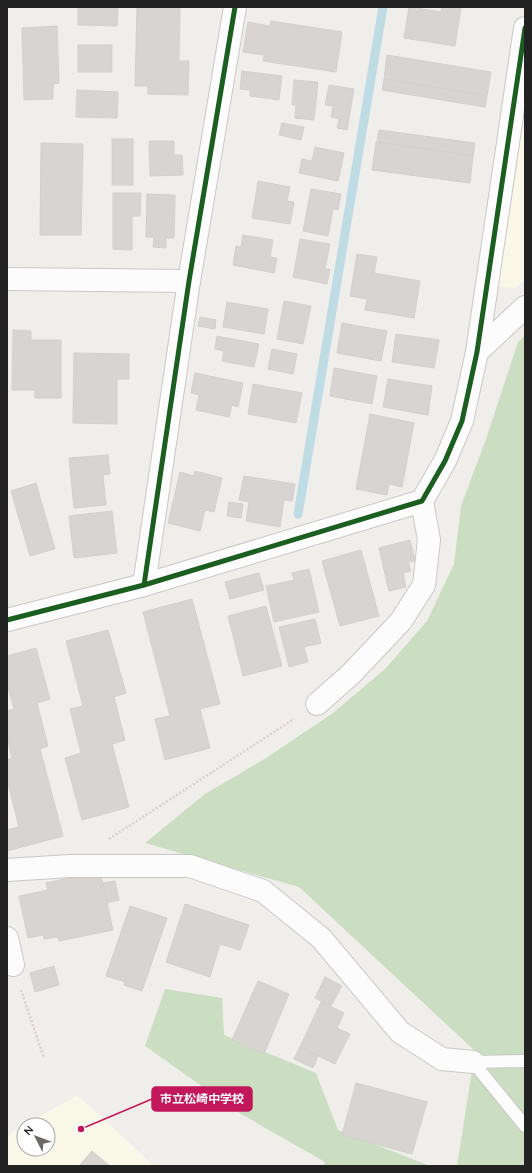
<svg xmlns="http://www.w3.org/2000/svg" width="532" height="1173" font-family="Quicksand,'Noto Sans JP',sans-serif">
<style>
.education{fill:#f8f7e8}
.forest{fill:#cbdec1}
.lines{fill:none;stroke-linecap:round;stroke-linejoin:round}
.stream{stroke:#bfdbe3;stroke-width:9}
.building{fill:#d7d4d2;stroke:#d3d0cc}
.service-casing{stroke:#c9c8c7;stroke-width:14}
.minor-casing{stroke:#c9c8c7;stroke-width:24}
.path{stroke:#dccecd;stroke-width:2.5;stroke-dasharray:2 2;stroke-linecap:butt}
.service{stroke:#fdfcfc;stroke-width:12}
.minor{stroke:#fdfcfc;stroke-width:22}
.cycleway-casing{stroke:#fff;stroke-width:8}
.cycleway{stroke:#1b5e20;stroke-width:5}
.leader{fill:none;stroke:#c2185b;stroke-width:1.5}
.callout-dot{fill:#c2185b;stroke:#fff;stroke-width:1.5}
.callout{fill:#c2185b;stroke:#c2185b;stroke-width:1.5}
.callout-label{font-size:12px;text-anchor:middle;font-weight:bold;fill:#fff}
</style>
<rect width="100%" height="100%" fill="#f0eeeb"/>
<g class="education">
<polygon points="525,103 525,280 515,288 493,286"/>
<polygon points="78,1095 154,1166 7,1166 7,1137 11,1133 24,1125 24,1149 48,1149 48,1125 24,1125"/>
</g>
<g class="forest">
<polygon points="525,335 525,1166 457,1166 475,1051 299,887 145,843 205,794 266,758 333,713 385,669 427,621 454,564 461,506 486,439 518,342"/>
<polygon points="165,989 222,998 224,1035 316,1073 338,1130 430,1166 323,1166 325,1162 241,1114 145,1046"/>
</g>
<g class="lines">
<polyline class="stream" points="298,514 383,7"/>
</g>
<g class="building">
<polygon points="78,7 118,7 117,26 78,25"/>
<polygon points="137,7 180,7 179,61 189,61 188,95 148,94 148,86 135,86"/>
<polygon points="409,7 441,12 442,7 461,7 455,46 404,38"/>
<polygon points="271,21 342,32 336,72 263,61 264,55 243,52 248,22 270,26"/>
<polygon points="57,26 59,83 53,84 53,99 24,100 22,28"/>
<rect x="78" y="45" width="34" height="27"/>
<polygon points="387,55 491,72 487,96 384,79"/>
<polygon points="242,71 282,76 279,100 250,96 250,90 240,89"/>
<polygon points="384,79 487,96 485,107 382,90"/>
<polygon points="294,80 318,82 314,120 295,118 296,105 292,105"/>
<polygon points="329,85 354,89 347,130 337,128 339,119 331,117 333,106 325,105"/>
<polygon points="77,90 118,92 117,118 76,117"/>
<polygon points="282,123 304,127 301,140 279,135"/>
<polygon points="379,130 475,143 473,156 377,142"/>
<rect x="112" y="139" width="21" height="46"/>
<polygon points="149,141 174,141 174,155 182,155 183,175 150,176"/>
<polygon points="376,142 473,156 470,183 372,170"/>
<polygon points="41,143 83,144 81,235 40,235"/>
<polygon points="315,147 344,153 338,181 299,173 302,159 312,161"/>
<polygon points="258,181 290,187 287,201 294,202 290,224 252,218"/>
<polygon points="311,189 341,194 338,210 333,209 328,236 303,231"/>
<polygon points="113,193 141,193 140,216 132,216 132,250 113,249"/>
<polygon points="147,194 175,195 174,238 166,238 166,248 153,247 154,237 146,237"/>
<polygon points="243,235 273,240 270,257 277,258 274,273 233,265 236,246 241,247"/>
<polygon points="300,239 330,244 325,269 330,269 327,284 293,277"/>
<polygon points="357,254 377,257 374,273 420,281 414,318 365,310 367,299 350,296"/>
<polygon points="284,301 311,306 303,344 277,339"/>
<polygon points="227,302 268,309 264,334 223,327"/>
<polygon points="200,317 216,320 215,329 198,326"/>
<polygon points="342,323 387,331 381,361 337,353"/>
<polygon points="13,330 31,331 31,340 61,340 61,398 35,398 35,390 12,390"/>
<polygon points="396,334 439,340 434,368 392,362"/>
<polygon points="217,336 259,344 254,367 222,361 224,351 215,349"/>
<polygon points="272,349 297,354 293,374 268,369"/>
<polygon points="74,353 129,354 129,379 117,379 117,424 73,423"/>
<polygon points="334,368 377,376 372,404 330,396"/>
<polygon points="195,373 243,383 238,407 232,405 229,417 196,410 199,395 191,393"/>
<polygon points="388,379 432,386 428,415 383,407"/>
<polygon points="253,384 302,393 296,423 248,414"/>
<polygon points="370,414 414,423 402,487 389,484 387,495 356,489"/>
<polygon points="108,455 110,474 103,475 106,505 74,508 69,458"/>
<polygon points="195,471 222,478 214,512 205,510 200,531 168,523 180,472 194,476"/>
<polygon points="244,476 295,484 292,501 284,500 280,527 246,521 249,502 239,500"/>
<polygon points="36,483 55,549 30,556 11,491"/>
<polygon points="229,502 243,504 241,518 227,516"/>
<polygon points="112,511 117,553 74,558 69,516"/>
<polygon points="410,540 415,561 408,562 411,571 403,573 406,587 389,591 379,548"/>
<polygon points="361,550 379,616 340,626 322,561"/>
<polygon points="309,569 319,612 274,622 266,586 294,580 292,573"/>
<polygon points="259,573 264,590 230,599 225,582"/>
<polygon points="192,599 220,704 200,709 210,748 165,760 155,719 170,716 143,612"/>
<polygon points="266,606 282,666 243,676 228,616"/>
<polygon points="315,619 321,643 304,647 308,662 289,667 279,627"/>
<polygon points="108,630 126,693 114,697 125,740 112,744 129,807 82,820 65,758 81,753 70,709 83,706 66,641"/>
<polygon points="36,648 50,699 37,703 48,746 40,749 63,836 7,851 7,830 19,827 7,780 7,760 12,758 7,737 7,711 14,709 7,684 7,656"/>
<polygon points="100,871 113,930 59,941 58,937 44,939 43,935 28,938 19,896 48,890 46,883"/>
<polygon points="115,881 119,900 107,903 103,883"/>
<polygon points="185,904 249,925 240,950 220,944 210,977 166,962"/>
<polygon points="130,906 167,918 142,991 124,985 125,982 106,976"/>
<polygon points="54,966 59,985 35,992 30,973"/>
<polygon points="325,977 342,986 331,1006 315,998"/>
<polygon points="258,981 289,994 264,1054 232,1040"/>
<polygon points="321,1002 344,1013 337,1028 350,1034 335,1064 300,1047"/>
<polygon points="300,1047 318,1056 313,1068 294,1059"/>
<polygon points="356,1083 427,1102 412,1154 342,1135"/>
<polygon points="92,1151 110,1166 79,1166"/>
</g>
<g class="lines">
<defs>
<g id="service">
<polyline points="473,1062 525,1126"/>
<polyline points="473,1062 525,1061"/>
</g>
<g id="minor">
<polyline points="7,279 189,281"/>
<polyline points="477,352 525,307"/>
<polyline points="144,585 189,281 235,7"/>
<polyline points="7,620 144,585 422,501 445,461 462,421 477,352 525,28"/>
<polyline points="317,704 351,674 401,621 424,585 429,540 422,501"/>
<polyline points="7,870 70,866 190,866 263,891 321,938 400,1032 442,1059 473,1062"/>
<polyline points="7,938 13,965"/>
</g>
</defs>
<use href="#service" class="service-casing"/>
<use href="#minor" class="minor-casing"/>
<g class="path">
<polyline points="109,839 294,719"/>
<polyline points="21,990 44,1058"/>
</g>
<use href="#service" class="service"/>
<use href="#minor" class="minor"/>
<defs>
<g id="cycleway">
<polyline points="144,585 189,281 235,7"/>
<polyline points="7,620 144,585 422,501 445,461 462,421 477,352 525,28"/>
</g>
</defs>
<use href="#cycleway" class="cycleway-casing"/>
<use href="#cycleway" class="cycleway"/>
</g>
<path class="leader" d="M81 1129L152 1099"/>
<circle class="callout-dot" cx="81" cy="1129" r="4"/>
<rect class="callout" x="152" y="1087" width="100" height="24" rx="4"/>
<g class="callout-label">
<text x="202" y="1103">市立松崎中学校</text>
</g>
<rect width="532" height="1173" fill="none" stroke="#222222" stroke-width="16"/>
<g transform="translate(36 1137) rotate(312)"><circle r="19" fill="#ffffff" stroke="#a7a7a7"/>
<path d="M0-3L7 15L0 10L-7 15Z" fill="#6a6968"/>
<text y="-6" font-size="11" font-weight="bold" text-anchor="middle" fill="#222222">N</text>
</g>
</svg>
